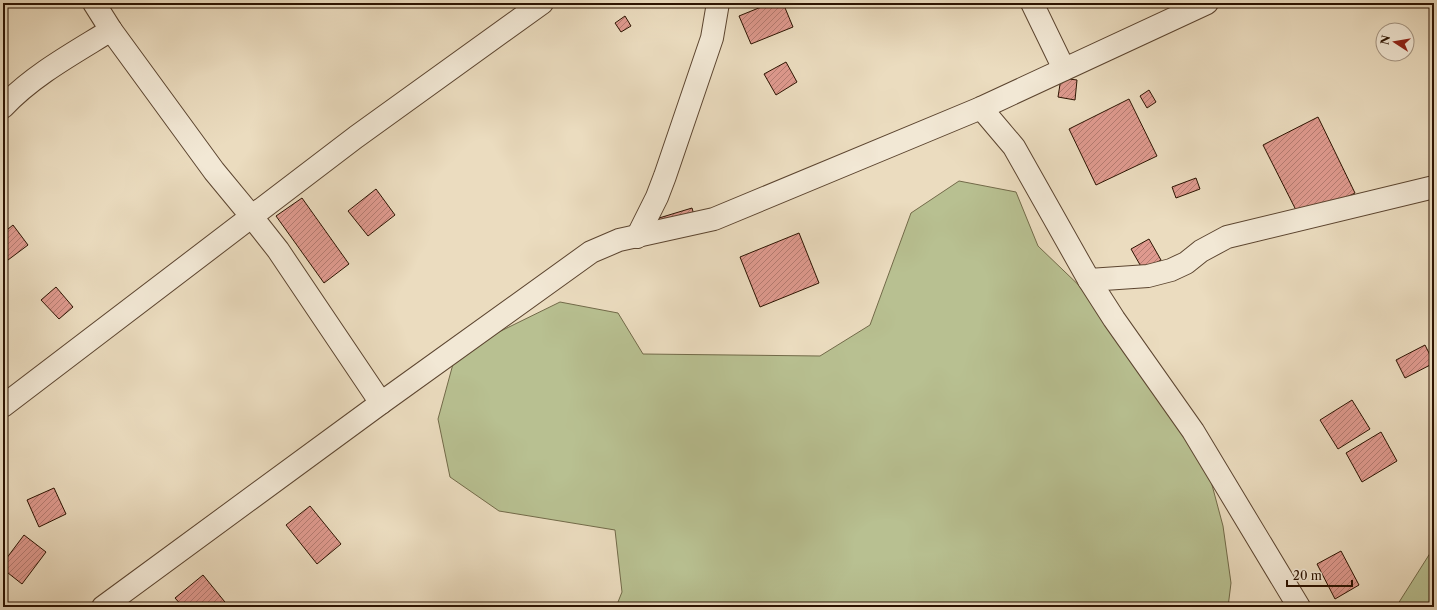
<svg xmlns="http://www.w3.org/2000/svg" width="1437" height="610" font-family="'Libre Caslon Text',serif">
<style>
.grass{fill:#b8c091;stroke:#726a49}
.building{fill:url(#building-hatch);stroke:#2c1301}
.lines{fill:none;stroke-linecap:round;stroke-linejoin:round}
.street-casing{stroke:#5c4530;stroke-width:24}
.street{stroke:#f2e8d5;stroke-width:22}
</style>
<defs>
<pattern id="building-hatch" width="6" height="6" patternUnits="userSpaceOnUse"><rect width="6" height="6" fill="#df9a8f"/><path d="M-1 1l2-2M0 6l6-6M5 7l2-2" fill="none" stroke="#b57c72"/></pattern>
</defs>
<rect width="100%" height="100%" fill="#ebdcbf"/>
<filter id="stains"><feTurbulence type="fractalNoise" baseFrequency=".005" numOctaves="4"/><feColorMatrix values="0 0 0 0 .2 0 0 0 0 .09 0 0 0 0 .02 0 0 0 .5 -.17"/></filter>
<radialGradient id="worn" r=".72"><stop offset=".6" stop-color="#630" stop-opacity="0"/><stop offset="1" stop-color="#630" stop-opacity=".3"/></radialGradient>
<g class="grass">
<polygon points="959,181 1016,192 1038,246 1114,319 1208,470 1223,526 1231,583 1228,607 616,607 622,592 615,530 499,511 450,477 438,419 456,353 560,302 618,313 643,354 820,356 870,325 911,213"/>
<polygon points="1434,547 1434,607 1396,607"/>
</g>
<g class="building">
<polygon points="771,3 783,3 793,27 751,44 739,16"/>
<polygon points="625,16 631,26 621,32 615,23"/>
<polygon points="786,62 797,82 776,95 764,74"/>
<polygon points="1061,78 1077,80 1075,100 1058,97"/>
<polygon points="1149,90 1156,102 1147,108 1140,96"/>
<polygon points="1129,99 1157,156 1096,185 1069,129"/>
<polygon points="1318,117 1355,193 1301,220 1263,145"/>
<polygon points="1196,178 1200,189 1176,198 1172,187"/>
<polygon points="376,189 395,215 368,236 348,211"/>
<polygon points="302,198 349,264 324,283 276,216"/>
<polygon points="692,208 694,215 661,225 659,218"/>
<polygon points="13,225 28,245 8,260 3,253 3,233"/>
<polygon points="799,233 819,283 760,307 740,257"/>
<polygon points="1149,239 1161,260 1143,270 1131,249"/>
<polygon points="56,287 73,307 59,319 41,300"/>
<polygon points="1425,345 1434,363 1405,378 1396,360"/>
<polygon points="1352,400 1370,429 1338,449 1320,420"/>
<polygon points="1381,432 1397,461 1362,482 1346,453"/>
<polygon points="54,488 66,514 39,527 27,500"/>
<polygon points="310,506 341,544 317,564 286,525"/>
<polygon points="24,535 46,552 22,584 3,569 3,563"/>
<polygon points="1341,551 1359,585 1335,599 1317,564"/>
<polygon points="203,575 229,607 183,607 175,598"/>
</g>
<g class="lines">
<defs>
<g id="street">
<polyline points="94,3 111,30 214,171 252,217 278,250 381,403"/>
<polyline points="1032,3 1064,69"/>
<path d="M 3,107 C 33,75 74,53 111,30"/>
<polyline points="981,108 1014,147 1089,280 1114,319 1193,431 1299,607"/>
<polyline points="637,237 657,197 665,176 712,38 718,3"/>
<polyline points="1089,280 1148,276 1171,270 1186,263 1201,251 1227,237 1434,187"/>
<polyline points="3,406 356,137 542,3"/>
<polyline points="103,607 381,403 591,252 619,240 714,219 981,108 1207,3"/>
</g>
</defs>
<use href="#street" class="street-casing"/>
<use href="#street" class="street"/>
</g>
<rect width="1437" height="610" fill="none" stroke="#ebdcbf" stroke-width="16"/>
<rect x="4" y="4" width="1429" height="602" fill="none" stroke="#2c1301" stroke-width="2"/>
<rect x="8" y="8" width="1421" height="594" fill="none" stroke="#2c1301"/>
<g transform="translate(1395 42) rotate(282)"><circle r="19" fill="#f2e8d5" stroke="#a39380"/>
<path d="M0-3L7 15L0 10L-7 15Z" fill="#8f2418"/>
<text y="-6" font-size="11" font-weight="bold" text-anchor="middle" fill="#2c1301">N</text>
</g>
<path d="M1287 580v6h65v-6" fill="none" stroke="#2c1301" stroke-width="2"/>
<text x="1293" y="580" font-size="12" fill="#2c1301" stroke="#f2e8d5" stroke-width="3" paint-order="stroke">20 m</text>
<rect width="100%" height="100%" filter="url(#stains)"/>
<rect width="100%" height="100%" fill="url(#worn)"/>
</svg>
